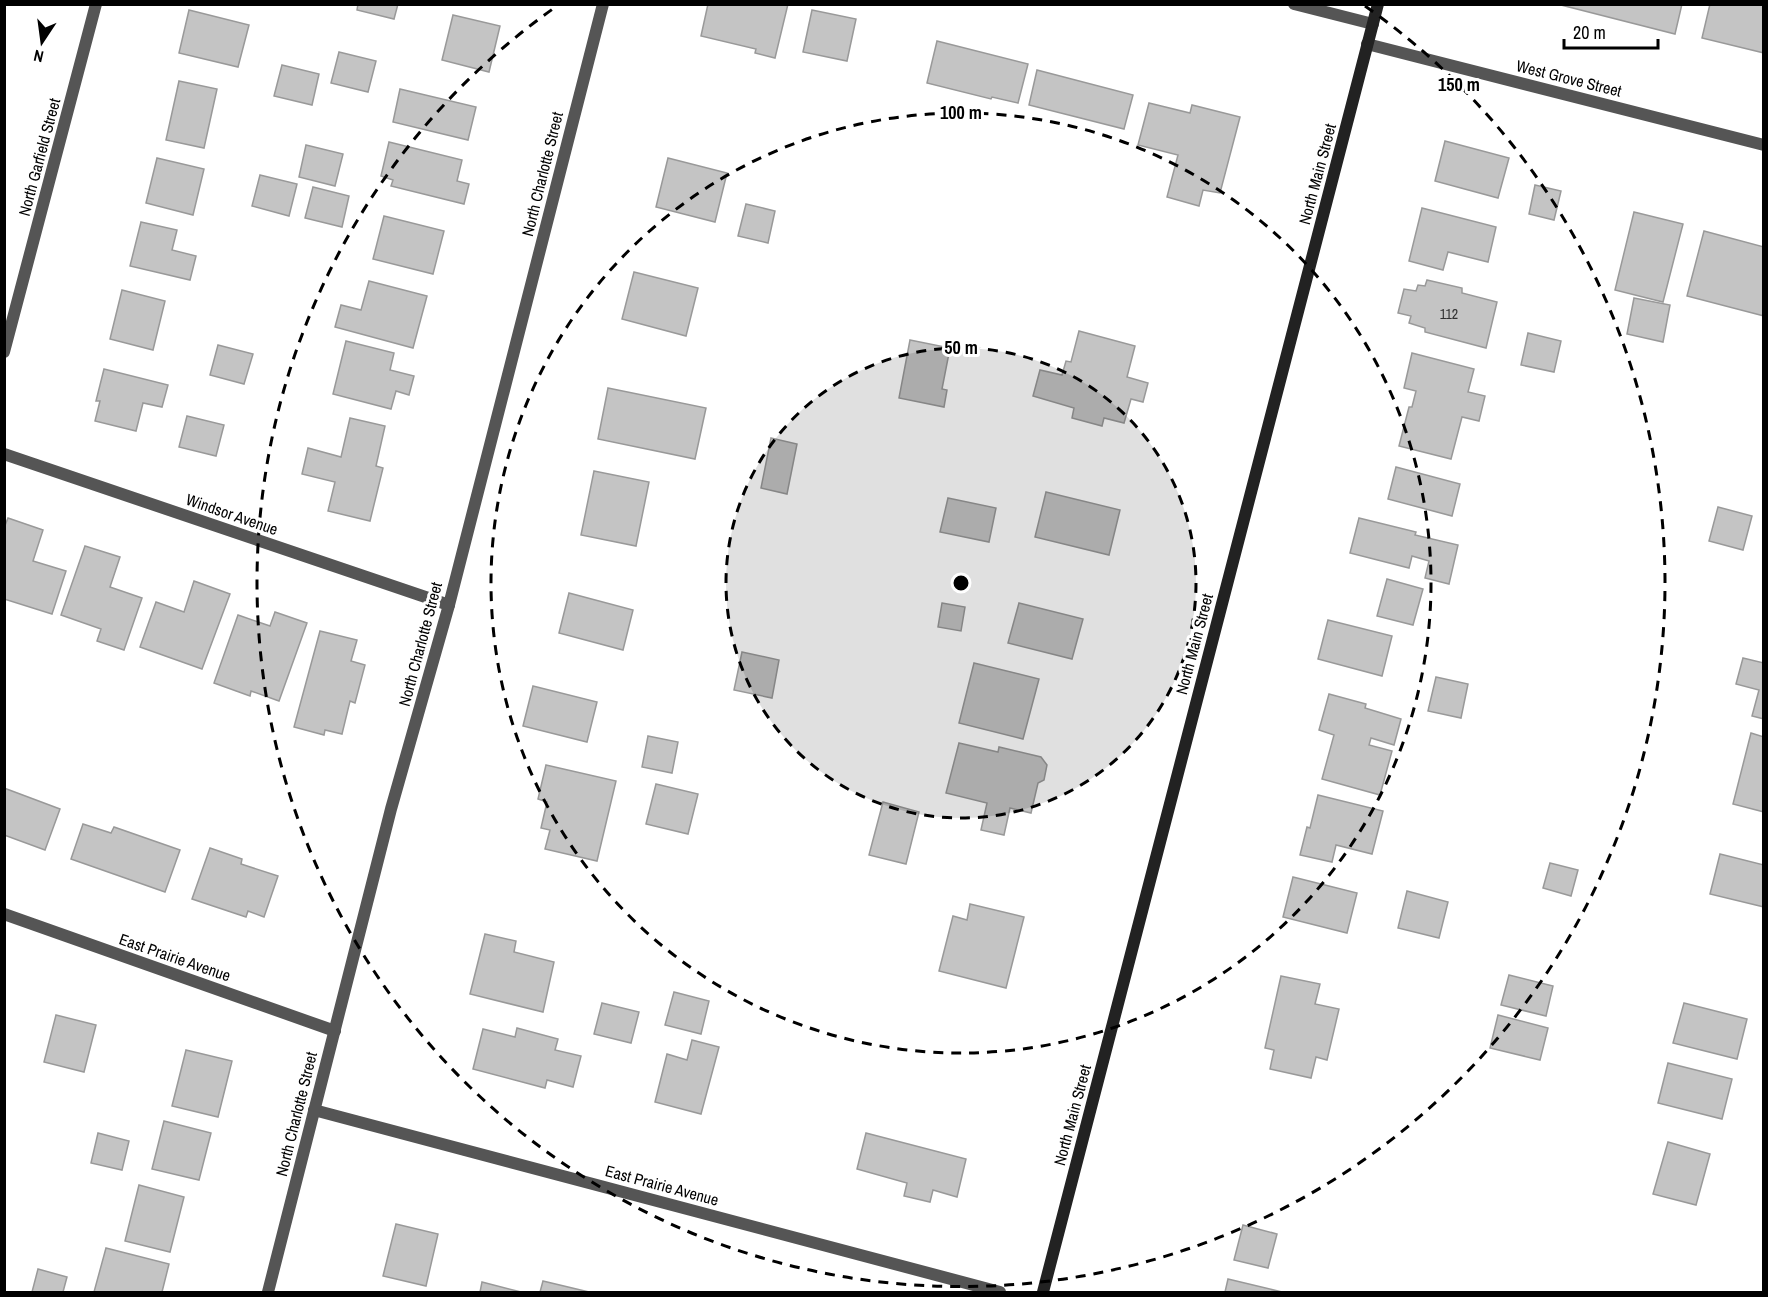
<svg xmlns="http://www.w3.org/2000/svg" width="1768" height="1297" font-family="'Archivo Narrow',sans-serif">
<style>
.building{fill:#c4c4c4;stroke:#999;stroke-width:1.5}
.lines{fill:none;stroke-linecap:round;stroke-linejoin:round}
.street{stroke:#555;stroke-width:12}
.secondary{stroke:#222;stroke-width:12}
.ring{fill:none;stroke:#000;stroke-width:3;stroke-dasharray:10 8}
.labels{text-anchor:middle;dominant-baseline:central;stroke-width:6;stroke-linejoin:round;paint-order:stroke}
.number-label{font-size:14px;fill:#313131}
.street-label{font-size:16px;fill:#000;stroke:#fff}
.centre{fill:#000;stroke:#fff;stroke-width:3}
.ring-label{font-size:18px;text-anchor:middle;font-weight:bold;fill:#000;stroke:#fff;stroke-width:6;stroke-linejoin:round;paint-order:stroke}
</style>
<rect width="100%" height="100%" fill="#fff"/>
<g class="building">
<polygon points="358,4 398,4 394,19 357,10"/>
<polygon points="708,4 788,4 775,58 755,53 756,49 701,36"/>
<polygon points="1557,4 1682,4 1675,34"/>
<polygon points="1710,4 1764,4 1764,53 1702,38"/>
<polygon points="189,10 249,25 238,67 179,53"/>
<polygon points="812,10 856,19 847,61 803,52"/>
<polygon points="453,15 500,26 489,72 442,60"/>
<polygon points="937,41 1028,64 1018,103 992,97 991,99 927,83"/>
<polygon points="339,52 376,61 368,92 331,83"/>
<polygon points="282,65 319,74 312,105 274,96"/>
<polygon points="1037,70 1133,95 1124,129 1029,105"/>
<polygon points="179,81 217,89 204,148 166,140"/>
<polygon points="400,89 476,107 468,140 393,122"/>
<polygon points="1149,103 1190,113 1192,105 1240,117 1220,193 1203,190 1199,206 1167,197 1178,155 1138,145"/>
<polygon points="1445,141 1509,158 1498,198 1435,181"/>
<polygon points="389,142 462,160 457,181 469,184 464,204 391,186 393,180 381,176"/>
<polygon points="306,145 343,154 335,186 299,177"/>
<polygon points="157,158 204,169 193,215 146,203"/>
<polygon points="668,158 727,173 715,222 656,207"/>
<polygon points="260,175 297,184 289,216 252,206"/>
<polygon points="1535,185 1561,191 1554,220 1529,214"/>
<polygon points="313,187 349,196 342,227 305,218"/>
<polygon points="746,204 775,211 768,243 738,236"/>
<polygon points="1422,208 1496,227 1488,262 1448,252 1443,270 1409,261"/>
<polygon points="1634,212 1683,224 1663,302 1615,290"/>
<polygon points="384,216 444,231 433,274 373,259"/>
<polygon points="141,222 177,230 172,250 196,256 190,280 130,266"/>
<polygon points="1704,231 1764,247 1764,316 1687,296"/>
<polygon points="634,272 698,288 686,336 622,319"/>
<polygon points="1427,280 1462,288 1462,293 1497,302 1486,348 1425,332 1425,328 1409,323 1411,316 1398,313 1404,289 1416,291 1418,285 1425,286"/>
<polygon points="369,281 427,296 413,348 335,327 341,305 361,310"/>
<polygon points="122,290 165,301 153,350 110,339"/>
<polygon points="1634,298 1670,305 1663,342 1627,334"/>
<polygon points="1079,331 1135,346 1127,377 1148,383 1143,402 1131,399 1124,423 1104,418 1102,426 1072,418 1074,408 1033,396 1040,370 1062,375 1066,361 1071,362"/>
<polygon points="1528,333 1561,341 1554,372 1521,365"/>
<polygon points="910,340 950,348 942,389 947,390 944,407 899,398"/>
<polygon points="346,341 394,353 390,370 414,376 409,395 396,391 391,409 333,394"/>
<polygon points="218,345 253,354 244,384 210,375"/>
<polygon points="1412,353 1474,369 1468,392 1485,396 1479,421 1462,417 1451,459 1399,446 1409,407 1412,407 1416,391 1404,388"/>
<polygon points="104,369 168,385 162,407 143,403 136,431 95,421 100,401 96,401"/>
<polygon points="608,388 706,408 695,459 598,439"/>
<polygon points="187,416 224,425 216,456 179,447"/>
<polygon points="350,418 385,426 376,466 383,468 370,521 328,511 335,482 302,474 308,448 341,457"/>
<polygon points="771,438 797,444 787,494 761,488"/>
<polygon points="1396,467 1460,484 1452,516 1388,499"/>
<polygon points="594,471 649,482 636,546 581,535"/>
<polygon points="1046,492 1120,510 1109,555 1035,537"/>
<polygon points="948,498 996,508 989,542 940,532"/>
<polygon points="1718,507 1752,516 1743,550 1709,541"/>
<polygon points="8,518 43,530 33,561 66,571 52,614 4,599 4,528"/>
<polygon points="1359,518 1416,532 1415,535 1458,545 1449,584 1425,578 1429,561 1412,556 1409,568 1350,553"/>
<polygon points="85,546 120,557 110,587 142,598 124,650 97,641 101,629 61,615"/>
<polygon points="1387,579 1423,589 1413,625 1377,616"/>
<polygon points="194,581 230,594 202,669 140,647 156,602 184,612"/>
<polygon points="569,593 633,610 623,650 559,633"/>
<polygon points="942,603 965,607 961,631 938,627"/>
<polygon points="1019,603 1083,619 1072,659 1008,643"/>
<polygon points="275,612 307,623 279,701 251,691 250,696 214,683 238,615 270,626"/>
<polygon points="1328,620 1392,636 1382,676 1318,659"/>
<polygon points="320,631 357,640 351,661 365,665 355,703 350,701 342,734 325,730 324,735 294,727"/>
<polygon points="742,652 779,660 772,698 734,690"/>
<polygon points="1743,658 1764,663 1764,719 1752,716 1759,690 1736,684"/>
<polygon points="974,663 1039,679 1023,739 959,723"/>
<polygon points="1436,677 1468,684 1461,718 1428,711"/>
<polygon points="533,686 597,702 587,742 523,726"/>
<polygon points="1329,694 1366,704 1365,708 1401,719 1394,745 1371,738 1369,745 1392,751 1380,795 1322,779 1334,735 1319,730"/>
<polygon points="1751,733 1764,737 1764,812 1733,804"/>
<polygon points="648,736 678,742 672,773 642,767"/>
<polygon points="959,743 998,752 999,747 1041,757 1047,765 1044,780 1038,783 1031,813 1010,808 1004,835 981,830 987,803 946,793"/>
<polygon points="546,765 616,781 597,861 545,849 550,830 541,828 547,802 538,799"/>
<polygon points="656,784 698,794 688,834 646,824"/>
<polygon points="4,788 60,809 45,850 4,835"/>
<polygon points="1318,795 1383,811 1372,854 1336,845 1332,862 1300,855 1307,827 1310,828"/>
<polygon points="883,802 919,812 906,864 869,855"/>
<polygon points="83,824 111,833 114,827 180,850 165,892 71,859"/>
<polygon points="210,848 242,859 241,864 278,876 264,917 248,911 246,917 192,899"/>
<polygon points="1720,854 1764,865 1764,907 1710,894"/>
<polygon points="1550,863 1578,870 1571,896 1543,888"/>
<polygon points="1293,877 1357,893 1347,933 1283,917"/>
<polygon points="1407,891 1448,902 1439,938 1398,928"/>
<polygon points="970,904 1024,917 1006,988 939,971 953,916 967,920"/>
<polygon points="485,934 516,941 514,952 554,962 543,1012 470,994"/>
<polygon points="1509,975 1553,986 1546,1016 1501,1005"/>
<polygon points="1281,976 1320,984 1315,1004 1339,1009 1327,1060 1316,1057 1311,1078 1270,1069 1274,1050 1265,1048"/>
<polygon points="674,992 709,1001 701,1034 665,1025"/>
<polygon points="602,1003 639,1012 631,1043 594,1034"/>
<polygon points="1684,1003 1747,1019 1737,1059 1673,1043"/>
<polygon points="56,1015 96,1025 84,1072 44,1062"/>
<polygon points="1498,1015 1548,1028 1540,1060 1490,1048"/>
<polygon points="517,1028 558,1039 555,1050 581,1056 573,1087 547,1080 545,1088 473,1069 483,1029 515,1037"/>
<polygon points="692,1040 719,1047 701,1114 655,1102 667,1054 687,1060"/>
<polygon points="186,1050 232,1061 218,1117 172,1106"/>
<polygon points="1668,1063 1732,1079 1722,1119 1658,1103"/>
<polygon points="164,1121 211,1133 199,1180 152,1169"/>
<polygon points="98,1133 129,1141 122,1170 91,1163"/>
<polygon points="866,1133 966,1159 957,1197 933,1190 930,1202 904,1196 907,1183 857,1169"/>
<polygon points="1668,1142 1710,1154 1696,1205 1653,1194"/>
<polygon points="139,1185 184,1197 170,1252 125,1241"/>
<polygon points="396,1224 438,1234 426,1286 383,1276"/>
<polygon points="1243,1225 1277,1234 1268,1268 1234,1260"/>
<polygon points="106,1248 169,1264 162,1292 94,1292"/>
<polygon points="38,1269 67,1277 63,1292 32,1292"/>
<polygon points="1228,1279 1282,1292 1225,1292"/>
<polygon points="543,1281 589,1292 540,1292"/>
<polygon points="482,1282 521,1292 480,1292"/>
</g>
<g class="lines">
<g class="street">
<polyline points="1294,4 1373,24"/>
<polyline points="1367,44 1764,145"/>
<polyline points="4,352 96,4"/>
<polyline points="4,454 449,605"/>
<polyline points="4,914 335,1031"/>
<polyline points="314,1110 1000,1292"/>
<polyline points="268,1292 391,809 449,605 603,4"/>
</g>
<polyline class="secondary" points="1043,1292 1378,4"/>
</g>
<circle cx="961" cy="583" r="235" fill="#000" fill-opacity=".12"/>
<g class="ring">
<circle cx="961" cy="583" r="235"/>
<circle cx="961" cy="583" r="470"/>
<path d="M1365 6A704 704 0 1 1 557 6"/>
</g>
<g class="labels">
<g class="number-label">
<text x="1449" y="314">112</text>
</g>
<g class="street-label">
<text transform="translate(1569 78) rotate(14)">West Grove Street</text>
<text transform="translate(39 157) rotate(-75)">North Garfield Street</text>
<text transform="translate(542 174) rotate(-76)">North Charlotte Street</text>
<text transform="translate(1317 174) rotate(-75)">North Main Street</text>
<text transform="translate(232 514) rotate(19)">Windsor Avenue</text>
<text transform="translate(420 644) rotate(-75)">North Charlotte Street</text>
<text transform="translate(1194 644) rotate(-75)">North Main Street</text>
<text transform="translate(175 957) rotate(19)">East Prairie Avenue</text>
<text transform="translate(296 1114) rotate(-76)">North Charlotte Street</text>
<text transform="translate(1072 1115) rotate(-75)">North Main Street</text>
<text transform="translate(662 1185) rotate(15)">East Prairie Avenue</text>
</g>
</g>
<circle cx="961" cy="583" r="9" class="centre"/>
<g class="ring-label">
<text x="1459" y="91">150 m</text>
<text x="961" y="119">100 m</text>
<text x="961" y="354">50 m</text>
</g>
<rect width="1768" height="1297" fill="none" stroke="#000000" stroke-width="12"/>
<g transform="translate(42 42) rotate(193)" stroke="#ffffff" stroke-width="4.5" paint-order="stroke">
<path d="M0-4.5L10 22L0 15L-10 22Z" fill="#000000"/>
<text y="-9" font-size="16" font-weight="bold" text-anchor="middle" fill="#000000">N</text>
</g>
<path d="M1564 39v9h94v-9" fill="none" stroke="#000000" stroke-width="3"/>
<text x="1573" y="39" font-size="18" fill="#000000" stroke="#ffffff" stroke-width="4.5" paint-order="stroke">20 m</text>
</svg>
